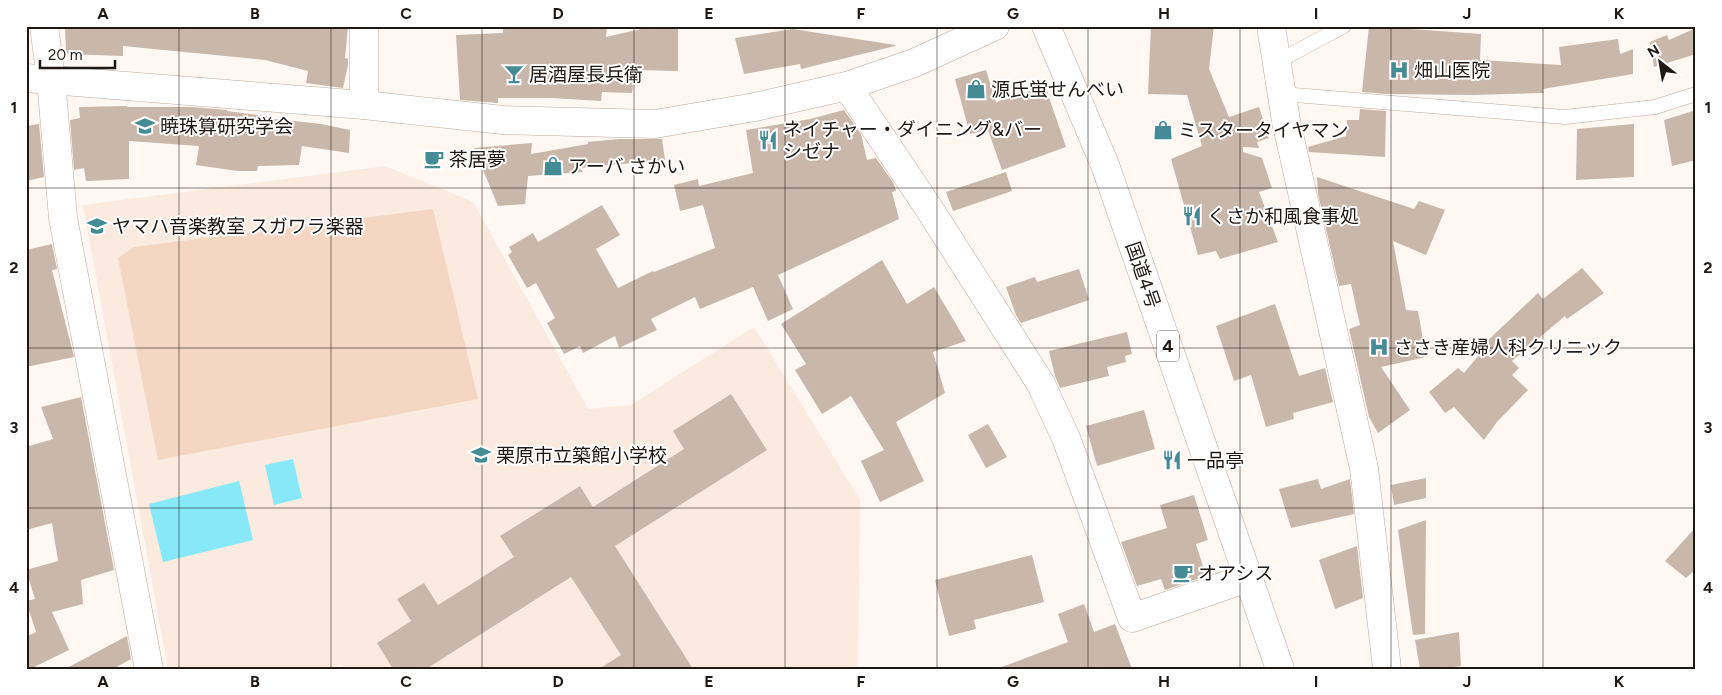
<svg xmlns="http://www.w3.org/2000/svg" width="1722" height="695" font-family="Figtree,'Noto Sans JP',sans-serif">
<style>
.built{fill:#faeae0}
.green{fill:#f5d6c3}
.water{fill:#87e9f7}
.building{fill:#c9b7ac}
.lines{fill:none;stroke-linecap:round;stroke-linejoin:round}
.lane-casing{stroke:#bdaba0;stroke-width:15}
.street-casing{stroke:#bdaba0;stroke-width:29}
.secondary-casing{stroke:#bdaba0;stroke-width:29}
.highway-casing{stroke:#bdaba0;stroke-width:29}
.lane{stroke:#fff;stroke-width:14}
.street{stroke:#fff;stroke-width:28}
.secondary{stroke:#fff;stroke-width:28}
.highway{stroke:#fff;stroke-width:28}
.grid{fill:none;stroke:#1f1915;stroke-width:1;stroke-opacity:0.55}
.labels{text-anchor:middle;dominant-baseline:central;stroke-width:4;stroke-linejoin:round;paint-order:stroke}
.shield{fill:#fff;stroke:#625e5b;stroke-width:1}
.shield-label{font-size:18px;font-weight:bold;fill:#1f1915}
.poi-label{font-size:19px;fill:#1f1915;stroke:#fff;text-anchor:start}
.street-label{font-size:19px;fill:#1f1915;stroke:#fff}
.neatline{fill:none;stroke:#1f1915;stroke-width:2}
.grid-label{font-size:16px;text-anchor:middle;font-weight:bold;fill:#1f1915}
</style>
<rect width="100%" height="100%" fill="#fff7f2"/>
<polygon class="built" points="385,166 473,202 588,409 631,405 754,327 860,500 858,667 856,669 345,669 342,665 322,669 168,669 83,205"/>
<polygon class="green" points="433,209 478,399 158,460 118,258 134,247"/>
<g class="water">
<polygon points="293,459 302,498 274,505 265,465"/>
<polygon points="239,481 253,540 163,562 149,504"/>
</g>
<g class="building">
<polygon points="65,26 348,26 345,58 348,59 348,65 343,88 306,83 308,71 265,60 123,46 123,56 66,54"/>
<polygon points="558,26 607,26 606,37 654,26 678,26 678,71 635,70 632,93 602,92 601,101 551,98 498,98 498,103 460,100 456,35 503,33 503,29"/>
<polygon points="1151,26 1214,26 1209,69 1229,117 1259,107 1269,138 1257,142 1259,148 1243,147 1243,152 1262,158 1272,188 1259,192 1278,242 1220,259 1216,251 1198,255 1171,159 1202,146 1187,95 1148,94"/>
<polygon points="1369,26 1481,34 1480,60 1561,65 1559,47 1618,39 1620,54 1633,49 1633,74 1543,89 1544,93 1472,95 1387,94 1362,92"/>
<polygon points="1696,28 1696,54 1654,67 1650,42 1667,35 1669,40"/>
<polygon points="793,29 895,45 895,46 801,69 800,64 744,74 735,38"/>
<polygon points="986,70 996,102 1045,86 1066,147 1002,170 988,130 970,134 955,79"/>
<polygon points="127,106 127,107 192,107 227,110 227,111 267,116 267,118 321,124 350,130 349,153 302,146 299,165 258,166 257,171 238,171 196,165 199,146 129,141 129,179 86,181 84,168 74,170 70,120 80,118 79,107"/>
<polygon points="1360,109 1386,111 1385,157 1309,152 1308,147 1346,136 1347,120 1359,120"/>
<polygon points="844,110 861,134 867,160 876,158 894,184 896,191 892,192 899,219 778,275 793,309 768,321 753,287 700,309 695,297 651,319 657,330 619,348 615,336 583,353 580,346 564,354 547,323 555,318 536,283 527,288 508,255 512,252 509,247 533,233 538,242 602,205 620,235 596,249 618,288 653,271 654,272 715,248 703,205 680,211 674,185 698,179 699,186 753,173 746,130 810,119"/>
<polygon points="1693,111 1696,122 1696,160 1672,166 1664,120"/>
<polygon points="39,124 44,177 26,181 26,126"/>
<polygon points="1634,124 1634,177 1576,180 1577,129"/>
<polygon points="619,139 662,139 665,160 580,168 583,172 528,176 525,204 498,206 474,148 532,143 531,154 588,144 588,142"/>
<polygon points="1006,172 1012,191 953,211 946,192"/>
<polygon points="1317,177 1414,209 1419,201 1445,210 1426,255 1393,241 1406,310 1418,311 1426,357 1381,367 1410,410 1378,433 1369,417 1349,329 1360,325 1351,284 1339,286 1318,194"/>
<polygon points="52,244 57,269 52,270 74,357 26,367 26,250"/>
<polygon points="882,260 907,304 934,287 966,341 933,352 945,393 896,422 924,481 880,502 861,461 884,450 851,396 822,414 795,370 806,364 781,324"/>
<polygon points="1582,268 1604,293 1567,319 1565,316 1512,361 1519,368 1512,375 1528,390 1497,422 1484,440 1454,407 1445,413 1429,392 1458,368 1464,373 1489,343 1484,344 1538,293 1543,299"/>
<polygon points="1079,269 1089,300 1021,323 1016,315 1006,287 1035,277 1037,282"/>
<polygon points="1275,304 1299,376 1325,368 1333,402 1293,413 1294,419 1266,427 1251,375 1234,381 1216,326"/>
<polygon points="1127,332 1132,354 1125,356 1126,362 1107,367 1109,376 1060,388 1055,376 1049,351"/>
<polygon points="731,394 767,450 615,546 693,669 599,669 621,655 571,577 426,669 393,669 377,643 411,621 397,599 424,583 438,605 514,557 500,536 580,486 593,507 684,449 673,431"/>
<polygon points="81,397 114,570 81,580 83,604 52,612 69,650 30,669 26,669 26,637 36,632 26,601 35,599 26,570 58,561 52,523 26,530 26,447 53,439 41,407"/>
<polygon points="1144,410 1155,449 1097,466 1086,426"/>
<polygon points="988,424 1007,457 986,468 968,435"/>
<polygon points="1426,478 1426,498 1394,505 1391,485"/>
<polygon points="1318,479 1321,489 1350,479 1354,514 1291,528 1279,489"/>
<polygon points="1194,495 1208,540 1196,544 1206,576 1165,590 1161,579 1137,586 1121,542 1167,528 1160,505"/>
<polygon points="1426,520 1425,634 1413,635 1398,530"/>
<polygon points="1696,527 1696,569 1686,578 1665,561"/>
<polygon points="1357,546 1363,598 1335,609 1319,560"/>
<polygon points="1032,555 1044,602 974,620 976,629 949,636 935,580"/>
<polygon points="1084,604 1094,632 1115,624 1132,669 1003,669 1002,667 1068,642 1058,614"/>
<polygon points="1459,632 1461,666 1438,669 1420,669 1415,640"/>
<polygon points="127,636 131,659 113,669 65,669"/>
</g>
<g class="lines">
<defs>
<g id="lane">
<polyline points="1277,62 1344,26"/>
<polyline points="1282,94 1565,117 1655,107 1696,94"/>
</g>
<g id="street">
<polyline points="44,26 51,80 63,218 149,669"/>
<polyline points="1271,26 1286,121 1364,468 1387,669"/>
<polyline points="847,86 930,210 1041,384 1066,438 1132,618 1250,577"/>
<polyline points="364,105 364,26"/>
</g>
<polyline id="secondary" points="26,78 364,105 503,120 655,124 755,107 847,86 914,63 995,26"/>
<polyline id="highway" points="1046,26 1105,165 1280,669"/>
</defs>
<use href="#lane" class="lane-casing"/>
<use href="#street" class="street-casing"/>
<use href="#secondary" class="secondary-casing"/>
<use href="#highway" class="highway-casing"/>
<use href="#lane" class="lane"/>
<use href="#street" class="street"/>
<use href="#secondary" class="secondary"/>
<use href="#highway" class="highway"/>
</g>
<path class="grid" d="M 179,26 L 179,669M 331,26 L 331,669M 482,26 L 482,669M 634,26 L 634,669M 785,26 L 785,669M 937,26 L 937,669M 1088,26 L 1088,669M 1240,26 L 1240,669M 1391,26 L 1391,669M 1543,26 L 1543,669M 26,188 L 1696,188M 26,348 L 1696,348M 26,508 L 1696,508"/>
<defs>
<symbol id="hospital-bare" viewBox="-9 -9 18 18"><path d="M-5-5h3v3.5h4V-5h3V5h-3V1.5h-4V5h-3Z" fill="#458b96" stroke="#fff" stroke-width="2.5" paint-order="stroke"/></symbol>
<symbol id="bar-bare" viewBox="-9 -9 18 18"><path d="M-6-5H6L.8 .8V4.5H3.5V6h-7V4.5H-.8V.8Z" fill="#458b96" stroke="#fff" stroke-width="2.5" paint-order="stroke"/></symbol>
<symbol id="shop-bare" viewBox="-9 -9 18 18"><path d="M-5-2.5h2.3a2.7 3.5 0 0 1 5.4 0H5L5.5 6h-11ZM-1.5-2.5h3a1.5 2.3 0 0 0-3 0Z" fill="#458b96" stroke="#fff" stroke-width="2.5" paint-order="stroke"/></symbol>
<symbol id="school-bare" viewBox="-9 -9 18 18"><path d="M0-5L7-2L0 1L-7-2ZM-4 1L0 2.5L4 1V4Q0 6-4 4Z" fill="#458b96" stroke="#fff" stroke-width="2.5" paint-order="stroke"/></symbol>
<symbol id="restaurant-bare" viewBox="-9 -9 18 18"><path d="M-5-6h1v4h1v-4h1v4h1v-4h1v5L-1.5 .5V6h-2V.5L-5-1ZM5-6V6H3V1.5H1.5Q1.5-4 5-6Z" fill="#458b96" stroke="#fff" stroke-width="2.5" paint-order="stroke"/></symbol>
<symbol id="cafe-bare" viewBox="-9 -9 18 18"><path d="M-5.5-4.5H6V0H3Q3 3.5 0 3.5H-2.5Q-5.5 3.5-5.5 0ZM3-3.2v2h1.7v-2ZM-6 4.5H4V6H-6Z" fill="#458b96" stroke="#fff" stroke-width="2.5" paint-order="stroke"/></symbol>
</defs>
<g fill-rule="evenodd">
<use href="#hospital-bare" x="1385" y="56" width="28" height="28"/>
<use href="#bar-bare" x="500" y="60" width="28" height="28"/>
<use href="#shop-bare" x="962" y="75" width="28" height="28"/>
<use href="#school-bare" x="131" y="112" width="28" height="28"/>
<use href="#shop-bare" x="1149" y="116" width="28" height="28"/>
<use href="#restaurant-bare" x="754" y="126" width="28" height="28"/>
<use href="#cafe-bare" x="420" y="145" width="28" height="28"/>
<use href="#shop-bare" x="539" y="152" width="28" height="28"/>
<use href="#restaurant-bare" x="1178" y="202" width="28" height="28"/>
<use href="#school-bare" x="83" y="212" width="28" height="28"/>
<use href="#hospital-bare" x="1365" y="333" width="28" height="28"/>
<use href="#school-bare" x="467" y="441" width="28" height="28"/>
<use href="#restaurant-bare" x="1158" y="446" width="28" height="28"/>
<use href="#cafe-bare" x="1169" y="559" width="28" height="28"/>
</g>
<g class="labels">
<rect class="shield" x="1157" y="330.5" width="22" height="31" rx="4"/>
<g class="shield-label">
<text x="1168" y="346">4</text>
</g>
<g class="poi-label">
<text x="1414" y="70">畑山医院</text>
<text x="529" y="74">居酒屋長兵衛</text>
<text x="991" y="89">源氏蛍せんべい</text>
<text x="160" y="126">暁珠算研究学会</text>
<text x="783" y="129">ネイチャー・ダイニング&amp;バー<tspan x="783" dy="22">シゼナ</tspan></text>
<text x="1178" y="130">ミスタータイヤマン</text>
<text x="449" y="159">茶居夢</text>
<text x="568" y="166">アーバ さかい</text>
<text x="1207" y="216">くさか和風食事処</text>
<text x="112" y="226">ヤマハ音楽教室 スガワラ楽器</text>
<text x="1394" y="347">ささき産婦人科クリニック</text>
<text x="496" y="455">栗原市立築館小学校</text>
<text x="1187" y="460">一品亭</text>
<text x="1198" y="573">オアシス</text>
</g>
<g class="street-label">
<text transform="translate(1143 275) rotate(71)">国道4号</text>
</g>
</g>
<rect width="1722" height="695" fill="none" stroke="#ffffff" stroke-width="55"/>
<g transform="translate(1660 62) rotate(329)" stroke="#ffffff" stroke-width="4" paint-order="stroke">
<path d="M0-4L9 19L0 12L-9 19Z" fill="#1f1915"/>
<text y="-8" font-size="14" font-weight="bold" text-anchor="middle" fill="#1f1915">N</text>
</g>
<path d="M40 60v8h75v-8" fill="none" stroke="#1f1915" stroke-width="2.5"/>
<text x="48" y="60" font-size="15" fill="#1f1915" stroke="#ffffff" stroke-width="4" paint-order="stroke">20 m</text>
<rect x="28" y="28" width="1666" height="640" class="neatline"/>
<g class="grid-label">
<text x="103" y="19">A</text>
<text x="255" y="19">B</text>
<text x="406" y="19">C</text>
<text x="558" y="19">D</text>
<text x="709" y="19">E</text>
<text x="861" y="19">F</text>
<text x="1013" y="19">G</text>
<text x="1164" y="19">H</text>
<text x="1316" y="19">I</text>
<text x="1467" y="19">J</text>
<text x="1619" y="19">K</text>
<text x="14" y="113">1</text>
<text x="1708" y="113">1</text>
<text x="14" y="273">2</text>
<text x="1708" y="273">2</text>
<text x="14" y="433">3</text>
<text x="1708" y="433">3</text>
<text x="14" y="593">4</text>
<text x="1708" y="593">4</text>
<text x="103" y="687">A</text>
<text x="255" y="687">B</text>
<text x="406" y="687">C</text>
<text x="558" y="687">D</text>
<text x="709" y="687">E</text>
<text x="861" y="687">F</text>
<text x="1013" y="687">G</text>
<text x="1164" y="687">H</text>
<text x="1316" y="687">I</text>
<text x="1467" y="687">J</text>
<text x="1619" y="687">K</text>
</g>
</svg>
